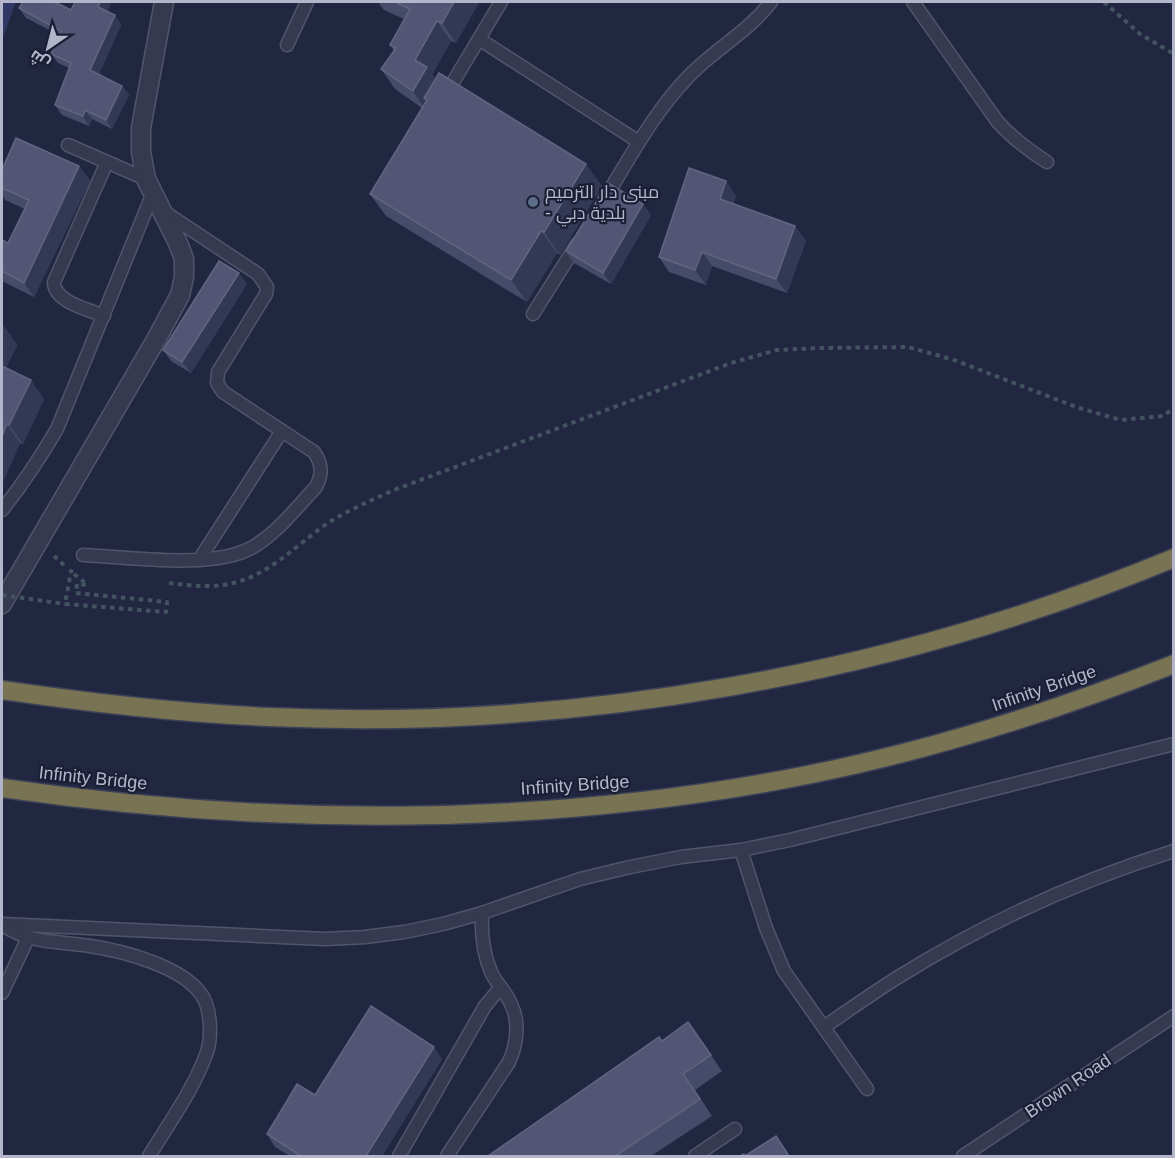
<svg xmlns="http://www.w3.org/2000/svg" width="1175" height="1158" font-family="Arial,Cairo,sans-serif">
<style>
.water{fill:#313865}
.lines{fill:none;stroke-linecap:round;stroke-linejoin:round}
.lane-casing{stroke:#51556b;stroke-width:15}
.street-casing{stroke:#51556b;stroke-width:21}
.highway-casing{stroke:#3e4258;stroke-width:21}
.path{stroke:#42545f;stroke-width:4;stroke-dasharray:4.5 4.5;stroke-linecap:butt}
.lane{stroke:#363a51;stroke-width:12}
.street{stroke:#363a51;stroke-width:18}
.highway{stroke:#787352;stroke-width:18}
.path-bridge{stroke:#42545f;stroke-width:4;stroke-dasharray:4.5 4.5;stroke-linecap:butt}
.wall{fill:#464b69}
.shaded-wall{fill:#333855}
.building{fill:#525674;stroke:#616582;stroke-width:1.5}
.service-dot{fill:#5c6f8a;stroke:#1b1f36;stroke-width:2}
.labels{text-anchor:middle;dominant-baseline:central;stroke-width:4.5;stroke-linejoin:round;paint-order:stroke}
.poi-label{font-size:18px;fill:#b3b5cb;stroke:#1b1f36;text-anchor:start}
.street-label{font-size:18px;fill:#b3b5cb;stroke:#1b1f36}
</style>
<rect width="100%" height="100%" fill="#222741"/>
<polygon class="water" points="2,2 16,2 2,40"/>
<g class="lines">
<defs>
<g id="lane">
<path d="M 913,2 L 997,121 C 1012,138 1028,150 1047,162"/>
<polyline points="479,39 639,142"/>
<polyline points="287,45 307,2"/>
<polyline points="446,94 501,2"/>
<polyline points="68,145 146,179"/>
<path d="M 605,198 C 631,156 654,112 689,76 C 715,49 748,32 771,2"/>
<polyline points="533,314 577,244"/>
<path d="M 104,316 C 88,309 54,302 54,282 L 107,162"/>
<path d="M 2,510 C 23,484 40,458 57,429 L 153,193"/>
<path d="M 83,555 C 128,557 214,570 253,547 C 278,532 296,508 316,487 C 323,473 322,464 314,452 L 223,392 L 217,383 L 218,372 L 266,294 L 267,287 L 258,274 L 163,211"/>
<polyline points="199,560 282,431"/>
<polyline points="741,850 766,928 784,971 867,1089"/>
<polyline points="2,924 325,939 365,937 404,932 443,924 482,913 580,879 630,867 681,857 741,850 790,840 1174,744"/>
<path d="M 2,924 C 27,944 60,941 90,946 C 123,951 181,966 201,994 C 211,1007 212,1037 207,1052 C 194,1089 169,1123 149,1156"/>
<polyline points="2,993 28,938"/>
<path d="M 824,1027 C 849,1010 874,992 900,976 C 985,923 1078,881 1174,851"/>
<polyline points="399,1156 485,1006 500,988"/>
<path d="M 447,1156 L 509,1062 C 517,1044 520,1022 511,1004 C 506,992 496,983 491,972 C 483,953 481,933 482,913"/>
<polyline points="695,1156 735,1129"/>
<polyline points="963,1156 1174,1016"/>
</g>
<polyline id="street" points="2,604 157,338 180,295 184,277 184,259 178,243 146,179 141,152 141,128 164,2"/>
<g id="highway">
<path d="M 2,690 C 91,703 180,713 270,717 C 574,731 892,675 1174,558"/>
<path d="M 2,788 C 267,826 543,828 807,775 C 932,750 1055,711 1174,664"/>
</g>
</defs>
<use href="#lane" class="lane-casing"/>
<use href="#street" class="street-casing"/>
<use href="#highway" class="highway-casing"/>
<g class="path">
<polyline points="1104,2 1140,34 1174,54"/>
<polyline points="54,556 66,567"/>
<polyline points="73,572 71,571 65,604 166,612 167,602 76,593 77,584 88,585"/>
<polyline points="74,574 87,584"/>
<path d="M 169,583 C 194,586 219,589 243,580 C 276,569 302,540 331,521 C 351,509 372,500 394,490 L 731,363 L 777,350 L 821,348 L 908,347 L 954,360 L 1079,408 L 1121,420 L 1163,416 L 1174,408"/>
</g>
<use href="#lane" class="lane"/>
<use href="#street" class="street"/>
<use href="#highway" class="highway"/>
<polyline class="path-bridge" points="2,595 65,604"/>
</g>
<g class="wall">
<polygon points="75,2 111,2 107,12 115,15 121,25 99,74 122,86 129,95 112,129 92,119 89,126 62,115 55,105 69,68 58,63 51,54 59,35 26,18 19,8 71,10"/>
<polygon points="378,2 479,2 456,43 451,41 432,74 435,80 602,186 560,255 557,253 527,302 386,216 370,194 422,108 395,89 381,69 394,51 390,45 404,19 384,10"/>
<polygon points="79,166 90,181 34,297 2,281 2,240 8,243 25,209 5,200 2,195 2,170"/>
<polygon points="726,181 736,196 733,204 795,226 806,241 787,293 712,266 706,285 669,272 659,257"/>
<polygon points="651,215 611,284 574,263 566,251"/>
<polygon points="247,284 191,373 171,361 163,350"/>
<polygon points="4,326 17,345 6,368 44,399 23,444 20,443 2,484"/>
<polygon points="688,1022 722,1071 695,1090 712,1116 651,1156 488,1156 662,1041"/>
<polygon points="442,1059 382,1156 290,1156 275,1147 267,1134 315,1095"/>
</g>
<g class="shaded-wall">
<polygon points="100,2 111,2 104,17 98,7"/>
<polygon points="454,2 479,2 456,43 442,23"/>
<polygon points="115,15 121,25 97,79 90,70"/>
<polygon points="437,21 451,41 432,74 441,87 427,100 424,98 429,106 426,111 413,91 415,60"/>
<polygon points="122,86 129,95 112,129 106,120"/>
<polygon points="85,110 92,119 89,126 83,116"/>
<polygon points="586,164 602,186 560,255 544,232"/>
<polygon points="79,166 90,181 34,297 24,283"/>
<polygon points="726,181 736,196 730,213 720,199"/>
<polygon points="643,204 651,215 611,284 603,273"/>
<polygon points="795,226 806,241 787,293 776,279"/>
<polygon points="541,231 557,253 527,302 511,280"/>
<polygon points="702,252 712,266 706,285 695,270"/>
<polygon points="239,273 247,284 191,373 182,362"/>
<polygon points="4,326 17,345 2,377 2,331"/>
<polygon points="31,380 44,399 23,444 9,425"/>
<polygon points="7,424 20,443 2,484 2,436"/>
<polygon points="434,1047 442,1059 382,1156 366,1156"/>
</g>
<g class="building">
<polygon points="23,2 55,2 71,10 75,2 100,2 98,7 115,15 90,70 122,86 106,120 85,110 83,116 55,105 71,63 51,54 61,31 19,8"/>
<polygon points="395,2 454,2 442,23 437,21 415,60 427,67 413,91 381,69 396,48 390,45 410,9"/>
<polygon points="439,73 586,164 544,232 541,231 511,280 370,194 427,100 424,98"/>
<polygon points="16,138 79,166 24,283 2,271 2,240 8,243 29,200 2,188 2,170"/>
<polygon points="689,168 726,181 720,199 795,226 776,279 702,252 695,270 659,257"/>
<polygon points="608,183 643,204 603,273 566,251"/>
<polygon points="219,261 239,273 182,362 163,350"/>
<polygon points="2,366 31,380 9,425 7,424 2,436"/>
<polygon points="371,1006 434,1047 366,1156 301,1156 267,1134 297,1084 315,1095"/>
<polygon points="688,1022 711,1055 683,1074 700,1099 615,1156 488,1156 659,1037 662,1041"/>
<polygon points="776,1136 789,1156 740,1156 744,1154 745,1156"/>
</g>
<circle class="service-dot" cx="533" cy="202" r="6"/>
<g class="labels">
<g class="poi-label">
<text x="545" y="192">مبنى دار الترميم<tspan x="545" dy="21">- بلدية دبي</tspan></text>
</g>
<g class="street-label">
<text transform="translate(1044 688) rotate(-19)">Infinity Bridge</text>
<text transform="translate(93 778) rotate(6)">Infinity Bridge</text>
<text transform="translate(575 785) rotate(-4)">Infinity Bridge</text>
<text transform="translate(1068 1086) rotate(-34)">Brown Road</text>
</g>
</g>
<rect width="1175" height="1158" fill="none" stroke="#b3b5cb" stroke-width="6"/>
<g transform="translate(48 48) rotate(215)" stroke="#1b1f36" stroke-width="4.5" paint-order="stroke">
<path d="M0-4.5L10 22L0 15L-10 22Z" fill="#b3b5cb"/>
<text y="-9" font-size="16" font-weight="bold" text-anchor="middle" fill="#b3b5cb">ش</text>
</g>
</svg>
